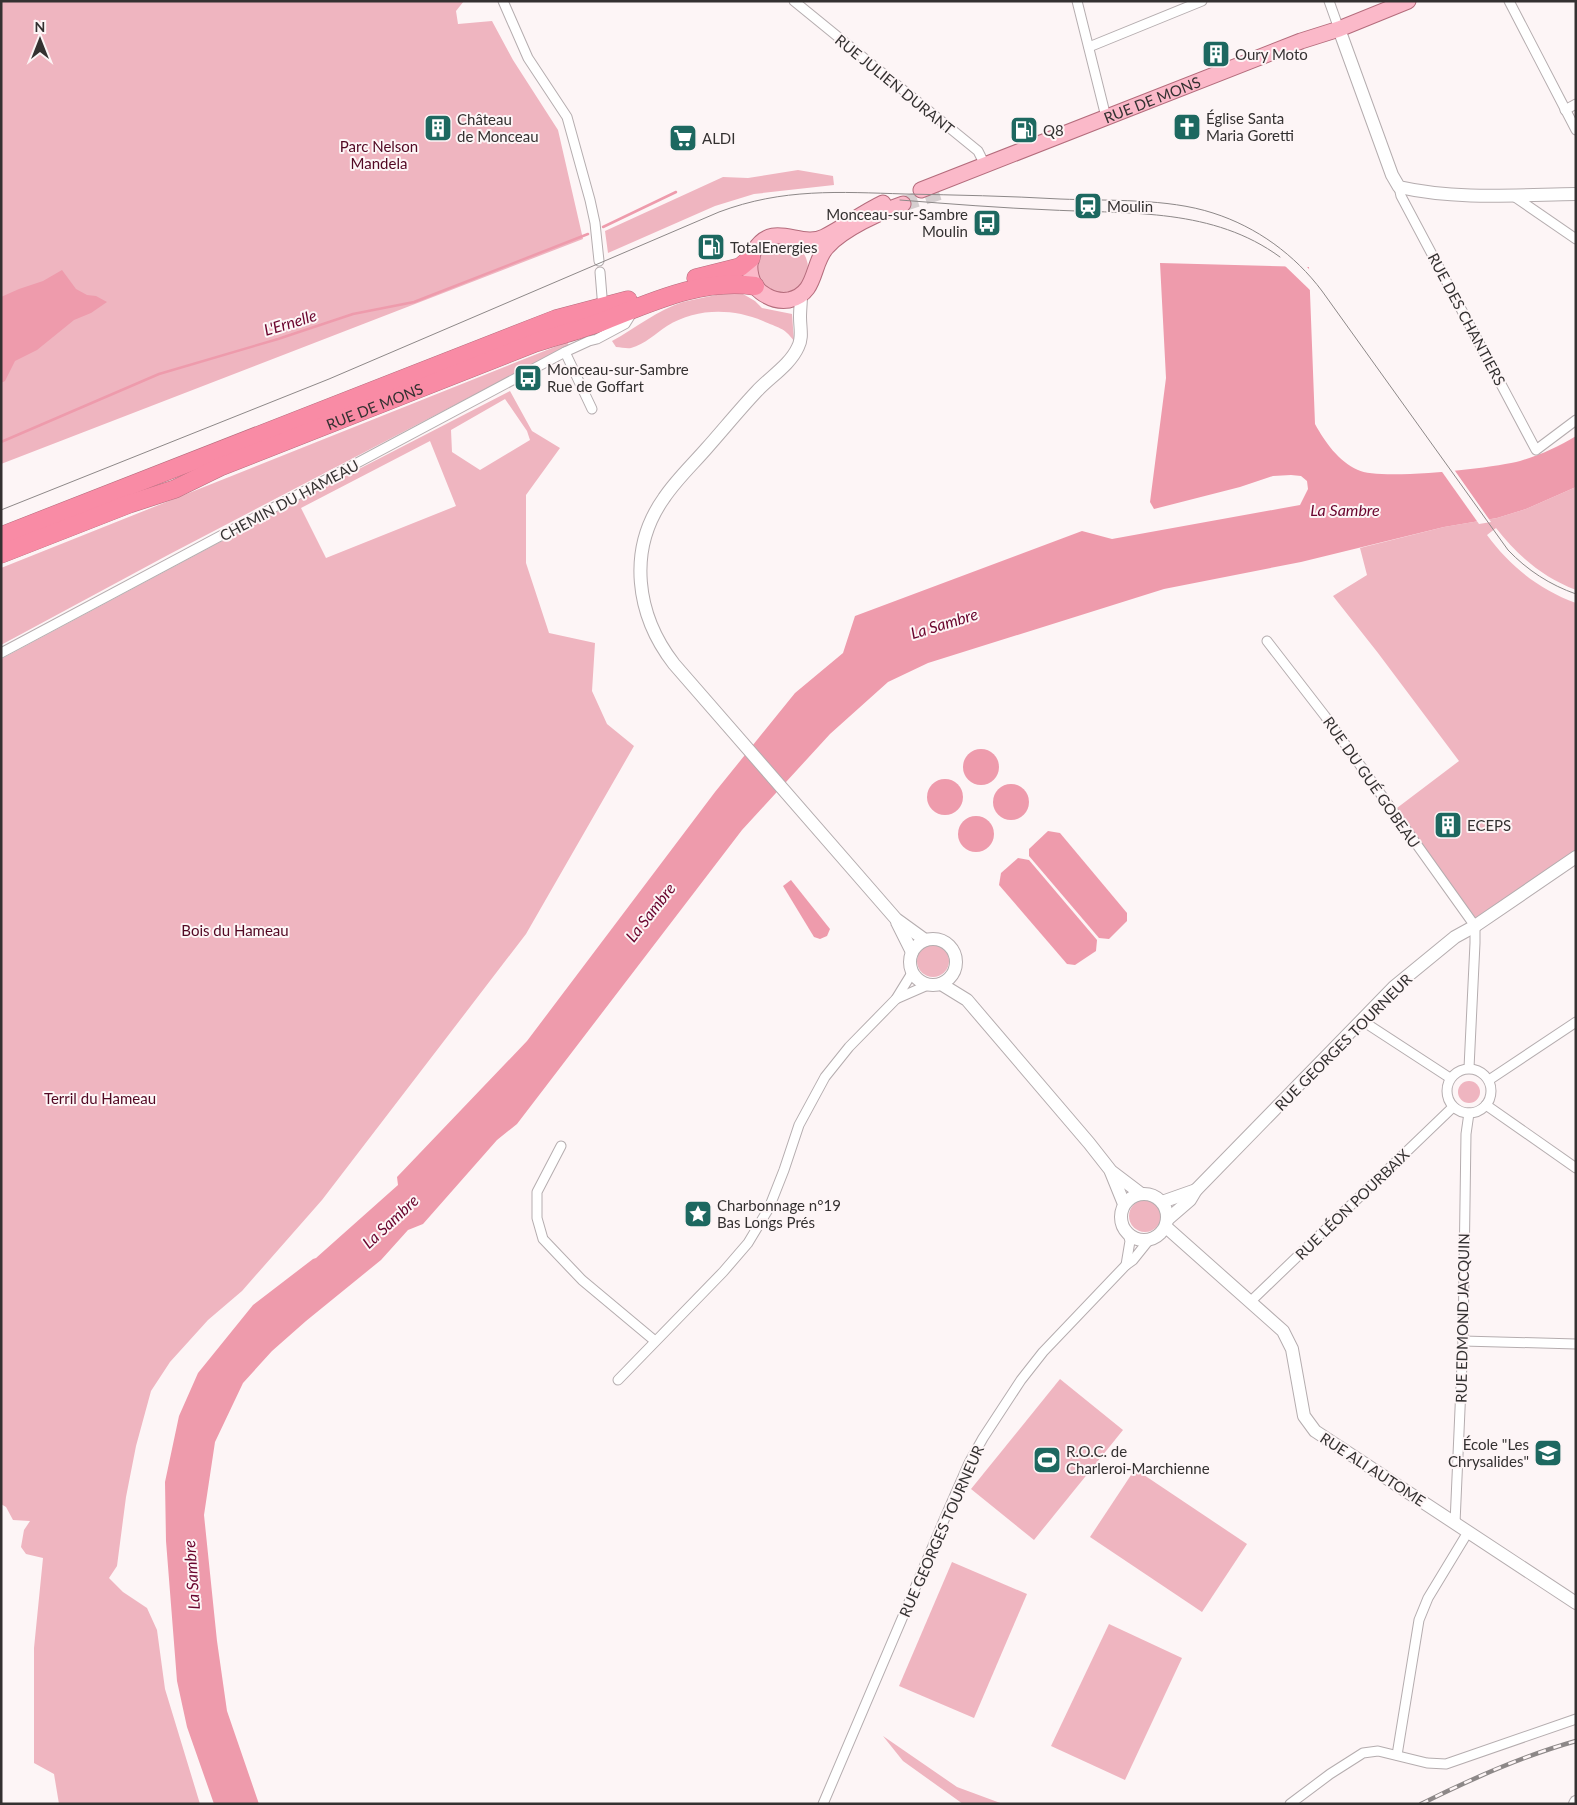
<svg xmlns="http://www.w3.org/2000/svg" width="1577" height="1805" font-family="Lato,sans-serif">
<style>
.green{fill:#efb5c0;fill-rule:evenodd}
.water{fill:#ee9bac}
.pier{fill:#fdf5f6}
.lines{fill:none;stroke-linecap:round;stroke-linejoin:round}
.stream{stroke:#ee9bac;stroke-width:2.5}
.primary-tunnel{stroke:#d5cecf;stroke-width:15;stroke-dasharray:15 8;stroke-linecap:butt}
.street-casing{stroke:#b5adaf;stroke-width:11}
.secondary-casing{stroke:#b5adaf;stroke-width:14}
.primary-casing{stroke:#b46c7c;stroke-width:17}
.highway-casing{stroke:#b46c7c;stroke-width:19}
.street{stroke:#fff;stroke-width:9}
.secondary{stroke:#fff;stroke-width:12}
.primary{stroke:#fbb9c9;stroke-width:15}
.highway{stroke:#f98ba5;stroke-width:18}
.tram{stroke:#8d8888;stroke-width:1}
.rail-casing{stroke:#8d8888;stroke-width:4.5}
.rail{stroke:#fdf5f6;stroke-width:2.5;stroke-dasharray:8;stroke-linecap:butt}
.labels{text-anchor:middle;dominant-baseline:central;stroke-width:4;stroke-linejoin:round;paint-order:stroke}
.poi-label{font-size:15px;fill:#343131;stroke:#fdf5f6;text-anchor:start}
.street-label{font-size:15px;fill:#343131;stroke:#fdf5f6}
.park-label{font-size:15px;fill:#520823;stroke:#fdf5f6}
.water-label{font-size:16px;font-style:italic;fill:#6a042d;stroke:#fdf5f6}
</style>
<rect width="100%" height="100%" fill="#fdf5f6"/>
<g class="green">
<polygon points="1,1 464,1 456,11 458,24 492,21 513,60 558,130 583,239 1,464"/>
<polygon points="798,170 833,176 834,185 754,194 715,206 608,253 605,231 723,177 748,178"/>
<circle cx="782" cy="268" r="26"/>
<path d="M 721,294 L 743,294 L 755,301 L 762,308 L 792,314 L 794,341 C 784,327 778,328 763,321 C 732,308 696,308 667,326 C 655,334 645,344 631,348 C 627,349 621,347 616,347 L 612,341 C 636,328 657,310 683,302 C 695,299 708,297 721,294 Z"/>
<polygon points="567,342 569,345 168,555 1,645 1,568"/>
<path d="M 510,391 L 532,431 L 560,448 L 526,495 L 526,563 L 549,633 L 595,643 L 592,691 L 607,724 L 634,746 L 526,934 L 322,1200 L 242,1291 L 208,1320 L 170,1362 L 151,1391 L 136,1446 L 126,1497 L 117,1566 L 109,1578 L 123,1592 L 147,1608 L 157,1630 L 165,1689 L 200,1804 L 59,1804 L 54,1774 L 34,1763 L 34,1648 L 43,1558 L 26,1554 L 21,1547 L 24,1530 L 30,1521 L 13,1520 L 6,1507 L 1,1504 L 1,659 L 297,501 ZM 505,399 L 527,431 L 530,440 L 480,470 L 452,452 L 451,430 ZM 430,441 L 456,506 L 326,558 L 301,508 Z"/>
<path d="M 1576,487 L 1576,590 C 1542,577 1518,556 1496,528 L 1487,535 C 1510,566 1538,589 1576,603 L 1576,857 L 1475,926 L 1393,811 L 1459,761 L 1378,653 L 1333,596 L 1367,575 L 1360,548 L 1444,527 L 1497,518 L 1526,509 Z"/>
<circle cx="933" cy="961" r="16"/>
<circle cx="1469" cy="1092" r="11"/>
<circle cx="1145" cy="1216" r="16"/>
<polygon points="1060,1379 1123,1430 1034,1540 971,1489"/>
<polygon points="1135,1469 1247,1544 1202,1612 1090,1537"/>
<polygon points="952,1562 1027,1594 974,1718 899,1686"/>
<polygon points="1109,1624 1182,1658 1125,1780 1051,1746"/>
<polygon points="883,1736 957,1787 1003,1804 963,1804 903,1761"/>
</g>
<g class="water">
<path d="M 1160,263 L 1309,267 L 1315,424 C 1325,442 1338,461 1358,470 C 1379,481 1495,468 1520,461 C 1540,455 1558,447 1576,436 L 1576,487 L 1526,509 L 1497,518 L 1444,527 L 1301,562 L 1164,589 L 928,663 L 888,682 L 830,734 L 742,830 L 517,1124 L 497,1140 L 423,1224 L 408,1230 L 381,1260 L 306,1321 L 272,1351 L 243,1383 L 215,1442 L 204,1515 L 217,1641 L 227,1711 L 259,1804 L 214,1804 L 187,1727 L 177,1681 L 166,1541 L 165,1482 L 179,1416 L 198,1373 L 253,1305 L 313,1259 L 316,1258 L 398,1185 L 397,1177 L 527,1041 L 715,792 L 795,693 L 843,653 L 855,616 L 1082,531 L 1112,539 L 1300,505 L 1308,489 L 1307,481 L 1301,476 L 1291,475 L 1273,476 L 1240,487 L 1154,509 L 1150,502 L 1166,378 Z"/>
<polygon points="62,270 76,289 87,295 96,296 107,302 91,313 74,320 37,350 15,361 5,381 1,383 1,297 19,289 43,281"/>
<circle cx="981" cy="767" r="18"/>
<circle cx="945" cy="797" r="18"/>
<circle cx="1011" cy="802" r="18"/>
<circle cx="976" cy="834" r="18"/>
<polygon points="1048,831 1060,833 1127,913 1127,921 1109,939 1099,938 1029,856 1029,849"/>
<polygon points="1018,858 1029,860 1097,940 1096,951 1075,965 1067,964 999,885 1001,873"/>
<polygon points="791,880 830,929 827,936 820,939 814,937 783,886"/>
</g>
<g class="pier">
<polygon points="1283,264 1305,265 1312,272 1312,292"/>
<polygon points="1453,468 1491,522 1479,524 1440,469"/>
</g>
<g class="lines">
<g class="stream">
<polyline points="603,227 676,192"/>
<polyline points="1,442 159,374 278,339 353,314 414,302 588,234"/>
</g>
<polyline class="primary-tunnel" points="903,204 944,191"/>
<defs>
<g id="street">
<polyline points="503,1 528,58 567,117 590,200 595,223 599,261"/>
<polyline points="794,1 978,151 986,167"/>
<polyline points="1077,1 1106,117"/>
<polyline points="1329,1 1339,29"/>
<polyline points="1509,1 1576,130"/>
<polyline points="1089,47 1202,1"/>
<polyline points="1565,110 1576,104"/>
<polyline points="1399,187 1401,196 1536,450 1576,420"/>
<polyline points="1512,195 1576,239"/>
<polyline points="600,272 603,309"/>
<polyline points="565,352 592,409"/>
<polyline points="1267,641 1325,716 1475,926 1475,943 1469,1068"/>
<polyline points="1,653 565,352 589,341 597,339 625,324 630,316 631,312"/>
<polyline points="896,999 928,985"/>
<polyline points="1361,1020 1450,1078"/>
<circle cx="1469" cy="1091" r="22"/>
<polyline points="1489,1080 1576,1022"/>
<polyline points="1486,1105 1576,1168"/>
<polyline points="561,1146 537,1192 537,1218 543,1239 582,1280 655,1341"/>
<polyline points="1126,1265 1130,1241 1128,1234"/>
<polyline points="1250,1302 1453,1107"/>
<polyline points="1463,1341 1576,1344"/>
<polyline points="618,1380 723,1272 748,1243 769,1208 784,1170 799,1125 825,1077 849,1047 896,999 912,973"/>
<polyline points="1455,1523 1463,1341 1466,1134 1469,1113"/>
<polyline points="1397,1755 1419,1620 1428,1598 1468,1532"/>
<polyline points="823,1804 944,1520 969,1463 983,1438 1021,1380 1043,1352 1126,1265 1133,1260 1149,1240"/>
<polyline points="1290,1804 1330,1774 1363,1753 1378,1751 1427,1763 1446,1764 1576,1719"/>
</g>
<g id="secondary">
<path d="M 1339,29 L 1392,175 L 1399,187 C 1456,200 1517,195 1576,194"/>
<path d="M 801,295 C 801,302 800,310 800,317 C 800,328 803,338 798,347 C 790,365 770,377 757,391 C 739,410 723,430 706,449 C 692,465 676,480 664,498 C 627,550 636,615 674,664 L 896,919 L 925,940"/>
<polyline points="897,922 912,952"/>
<circle cx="933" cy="962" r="23"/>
<polyline points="941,984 967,1000 1089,1143 1111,1171 1140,1193"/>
<polyline points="1111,1172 1124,1204"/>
<circle cx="1144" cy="1217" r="23"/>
<polyline points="1162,1202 1196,1190"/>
<polyline points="1168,1219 1190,1200 1196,1190 1394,987 1455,937 1475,926 1576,857"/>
<polyline points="1166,1227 1283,1331 1292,1349 1304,1416 1315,1431 1576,1603"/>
<polyline points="1575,1804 1576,1802"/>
</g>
<g id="primary">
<path id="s1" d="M 921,190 L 1301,41 L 1339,29 L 1408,1"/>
<path d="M 883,203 C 862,213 844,227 824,237 C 800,249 773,219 754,251 C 750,258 749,268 751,276 C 753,285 759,292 767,296 C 774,300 782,301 789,300 C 818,293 811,264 827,247 C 843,229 880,212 903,204"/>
</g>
<g id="highway">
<polyline points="696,278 740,267 751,258"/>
<polyline points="1,536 556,319 628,300"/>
<path id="s2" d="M 1,554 L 129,504 L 175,489 L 220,467 L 535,343 C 557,336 579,330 601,322 C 650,303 701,278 755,286"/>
</g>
</defs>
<use href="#street" class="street-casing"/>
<use href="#secondary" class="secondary-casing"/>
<use href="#primary" class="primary-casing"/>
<use href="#highway" class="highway-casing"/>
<use href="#street" class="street"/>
<use href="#secondary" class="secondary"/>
<use href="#primary" class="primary"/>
<use href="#highway" class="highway"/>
<g class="tram">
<path d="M 900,200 C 951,204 1001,208 1052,210 C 1132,214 1213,208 1280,257"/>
<path d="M 1,510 L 329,379 L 719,212 C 783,188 839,192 905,194 C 957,195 1008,196 1060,199 C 1109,201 1167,198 1213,213 C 1257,227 1295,255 1322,291 L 1508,550 C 1527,570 1550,585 1576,594"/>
</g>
<defs>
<path id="rail" d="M 1421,1804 C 1471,1779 1522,1756 1576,1741"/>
</defs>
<use href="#rail" class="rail-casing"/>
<use href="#rail" class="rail"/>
</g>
<defs>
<symbol id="building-square" viewBox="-11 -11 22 22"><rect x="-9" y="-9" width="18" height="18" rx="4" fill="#1d6860" stroke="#fdf5f6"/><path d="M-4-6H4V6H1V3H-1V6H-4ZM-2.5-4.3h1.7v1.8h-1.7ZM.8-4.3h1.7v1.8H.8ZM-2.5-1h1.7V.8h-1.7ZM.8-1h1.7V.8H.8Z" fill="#fff"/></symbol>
<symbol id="church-square" viewBox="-11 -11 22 22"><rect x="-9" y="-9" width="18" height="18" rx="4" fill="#1d6860" stroke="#fdf5f6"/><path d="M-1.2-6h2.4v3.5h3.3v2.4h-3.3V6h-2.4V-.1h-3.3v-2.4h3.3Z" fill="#fff"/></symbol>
<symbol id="fuel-square" viewBox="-11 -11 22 22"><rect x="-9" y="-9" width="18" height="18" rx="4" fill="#1d6860" stroke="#fdf5f6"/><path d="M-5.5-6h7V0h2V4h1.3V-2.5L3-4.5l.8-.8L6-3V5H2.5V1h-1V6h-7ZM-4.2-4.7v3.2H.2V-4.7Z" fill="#fff"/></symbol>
<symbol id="supermarket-square" viewBox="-11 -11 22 22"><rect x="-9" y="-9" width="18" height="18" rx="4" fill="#1d6860" stroke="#fdf5f6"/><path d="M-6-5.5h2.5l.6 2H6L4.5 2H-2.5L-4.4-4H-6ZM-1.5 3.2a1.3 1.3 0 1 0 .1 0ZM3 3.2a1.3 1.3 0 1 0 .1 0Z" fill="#fff"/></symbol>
<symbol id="station-square" viewBox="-11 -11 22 22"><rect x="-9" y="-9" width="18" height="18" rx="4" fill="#1d6860" stroke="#fdf5f6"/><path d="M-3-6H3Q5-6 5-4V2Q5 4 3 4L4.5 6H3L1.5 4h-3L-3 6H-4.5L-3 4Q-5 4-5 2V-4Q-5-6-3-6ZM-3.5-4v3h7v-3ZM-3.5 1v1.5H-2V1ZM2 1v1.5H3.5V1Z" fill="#fff"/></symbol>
<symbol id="bus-square" viewBox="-11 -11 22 22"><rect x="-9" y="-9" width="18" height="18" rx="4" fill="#1d6860" stroke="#fdf5f6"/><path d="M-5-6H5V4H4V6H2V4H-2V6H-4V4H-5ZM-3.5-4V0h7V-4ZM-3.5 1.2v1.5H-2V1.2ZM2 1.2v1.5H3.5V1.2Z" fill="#fff"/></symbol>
<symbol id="sight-square" viewBox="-11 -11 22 22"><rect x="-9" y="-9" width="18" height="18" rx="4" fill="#1d6860" stroke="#fdf5f6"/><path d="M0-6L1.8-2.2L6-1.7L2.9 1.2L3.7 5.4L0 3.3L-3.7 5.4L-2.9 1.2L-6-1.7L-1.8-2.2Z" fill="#fff"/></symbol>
<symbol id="school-square" viewBox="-11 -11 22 22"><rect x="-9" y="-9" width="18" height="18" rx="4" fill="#1d6860" stroke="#fdf5f6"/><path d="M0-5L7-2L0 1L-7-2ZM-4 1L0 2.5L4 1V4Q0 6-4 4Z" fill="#fff"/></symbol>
<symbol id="stadium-square" viewBox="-11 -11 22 22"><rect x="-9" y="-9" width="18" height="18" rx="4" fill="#1d6860" stroke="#fdf5f6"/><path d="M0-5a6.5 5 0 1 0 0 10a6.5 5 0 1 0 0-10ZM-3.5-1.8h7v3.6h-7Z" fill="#fff"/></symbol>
</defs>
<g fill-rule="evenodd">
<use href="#building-square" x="1200" y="38" width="32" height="32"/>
<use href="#church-square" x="1171" y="111" width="32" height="32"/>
<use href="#building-square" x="422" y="112" width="32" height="32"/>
<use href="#fuel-square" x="1008" y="114" width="32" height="32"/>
<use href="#supermarket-square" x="667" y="122" width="32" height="32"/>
<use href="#station-square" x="1072" y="190" width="32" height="32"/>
<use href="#bus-square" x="971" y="207" width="32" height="32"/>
<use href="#fuel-square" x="695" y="231" width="32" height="32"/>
<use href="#bus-square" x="512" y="362" width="32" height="32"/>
<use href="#building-square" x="1432" y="809" width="32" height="32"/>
<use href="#sight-square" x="682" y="1198" width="32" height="32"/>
<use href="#school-square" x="1532" y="1437" width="32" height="32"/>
<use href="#stadium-square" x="1031" y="1444" width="32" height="32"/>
</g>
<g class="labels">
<g class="poi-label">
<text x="1235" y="54">Oury Moto</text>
<text x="1206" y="118">Église Santa<tspan x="1206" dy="17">Maria Goretti</tspan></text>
<text x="457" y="119">Château<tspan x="457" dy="17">de Monceau</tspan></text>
<text x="1043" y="130">Q8</text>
<text x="702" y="138">ALDI</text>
<text x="1107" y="206">Moulin</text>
<text x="968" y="214" text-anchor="end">Monceau-sur-Sambre<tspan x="968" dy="17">Moulin</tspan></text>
<text x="730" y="247">TotalEnergies</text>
<text x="547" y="369">Monceau-sur-Sambre<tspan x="547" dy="17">Rue de Goffart</tspan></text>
<text x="1467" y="825">ECEPS</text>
<text x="717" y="1205">Charbonnage n°19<tspan x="717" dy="17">Bas Longs Prés</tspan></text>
<text x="1529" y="1444" text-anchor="end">École "Les<tspan x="1529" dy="17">Chrysalides"</tspan></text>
<text x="1066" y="1451">R.O.C. de<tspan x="1066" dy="17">Charleroi-Marchienne</tspan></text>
</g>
<g class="street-label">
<text transform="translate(895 84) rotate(39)">RUE JULIEN DURANT</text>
<text stroke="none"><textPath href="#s1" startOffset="248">RUE DE MONS</textPath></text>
<text transform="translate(1467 319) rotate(62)">RUE DES CHANTIERS</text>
<text stroke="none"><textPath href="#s2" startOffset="402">RUE DE MONS</textPath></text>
<text transform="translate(289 500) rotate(-28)">CHEMIN DU HAMEAU</text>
<text transform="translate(1372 782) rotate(55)">RUE DU GUÉ GOBEAU</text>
<text transform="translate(1343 1042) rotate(-45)">RUE GEORGES TOURNEUR</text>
<text transform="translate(1352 1204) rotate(-44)">RUE LÉON POURBAIX</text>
<text transform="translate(1462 1318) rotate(-89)">RUE EDMOND JACQUIN</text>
<text transform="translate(1373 1469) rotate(33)">RUE ALI AUTOME</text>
<text transform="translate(941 1531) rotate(-66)">RUE GEORGES TOURNEUR</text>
</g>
<g class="park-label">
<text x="379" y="146">Parc Nelson<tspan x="379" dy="17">Mandela</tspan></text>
<text x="235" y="930">Bois du Hameau</text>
<text x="100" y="1098">Terril du Hameau</text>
</g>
<g class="water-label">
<text transform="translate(290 322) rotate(-17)">L'Ernelle</text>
<text x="1345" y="509">La Sambre</text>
<text transform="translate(944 623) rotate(-17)">La Sambre</text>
<text transform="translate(650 912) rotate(-52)">La Sambre</text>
<text transform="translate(390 1221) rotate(-43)">La Sambre</text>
<text transform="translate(191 1575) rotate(-94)">La Sambre</text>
</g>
</g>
<rect width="1577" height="1805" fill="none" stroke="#343131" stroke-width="5"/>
<g transform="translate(40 40)" stroke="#fdf5f6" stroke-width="4" paint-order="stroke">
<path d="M0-4L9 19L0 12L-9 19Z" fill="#343131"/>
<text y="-8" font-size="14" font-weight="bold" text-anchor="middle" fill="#343131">N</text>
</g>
</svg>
